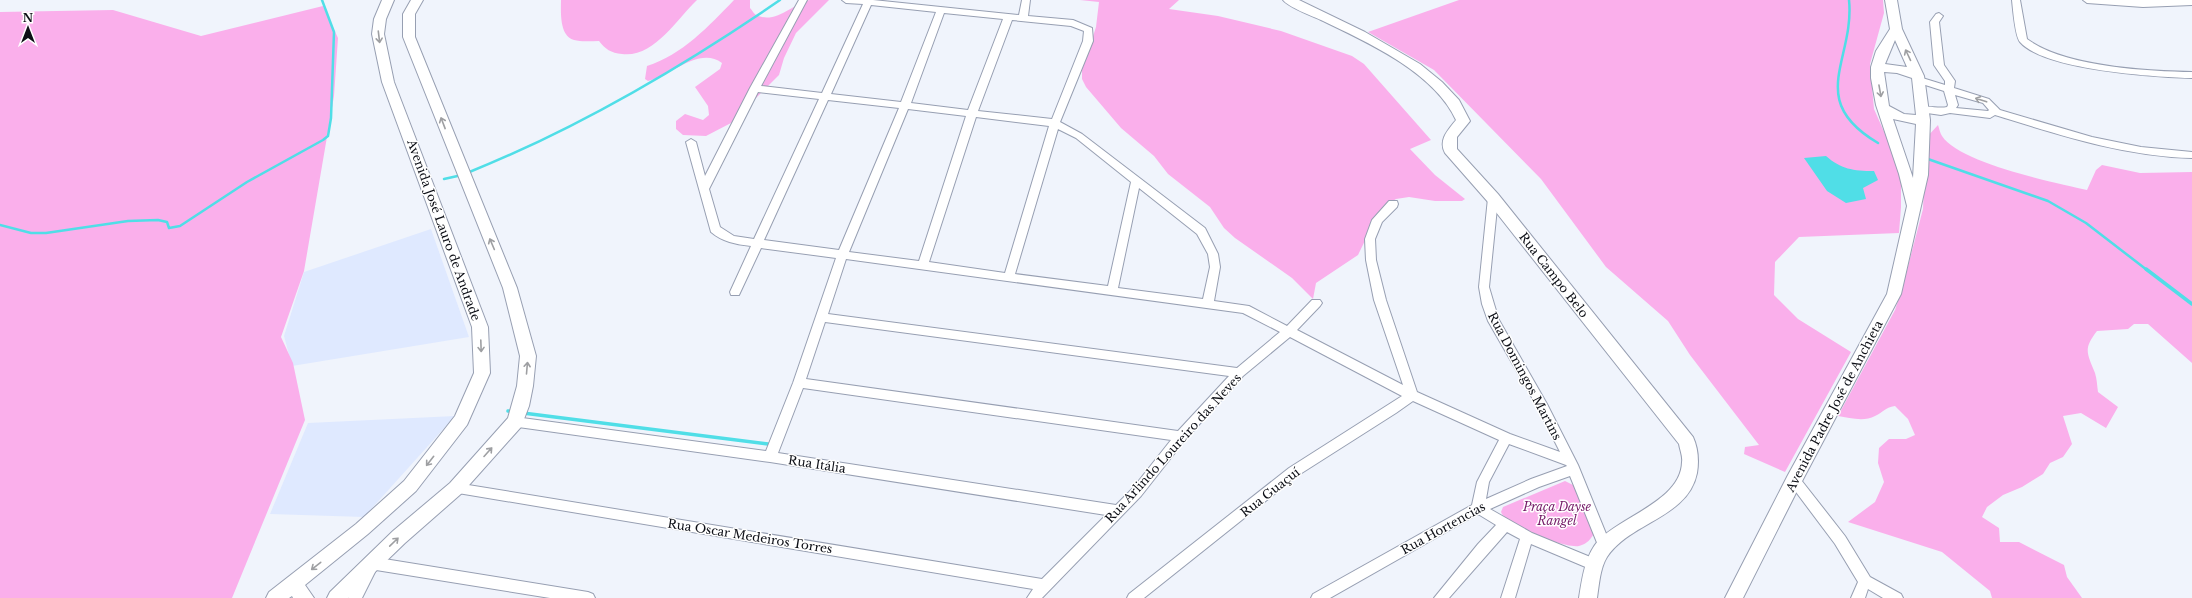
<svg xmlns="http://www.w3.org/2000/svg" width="2192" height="598" font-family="'Libre Baskerville',serif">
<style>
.built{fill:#dfe9ff}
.green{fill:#faafeb}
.water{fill:#50dee7}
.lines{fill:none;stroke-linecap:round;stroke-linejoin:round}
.stream-far1{stroke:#50dee7;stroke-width:2.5}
.stream{stroke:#50dee7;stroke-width:3.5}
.street-casing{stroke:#979fb2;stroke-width:2}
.secondary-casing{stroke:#979fb2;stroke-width:2}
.street{fill:#fff;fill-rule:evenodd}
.secondary{fill:#fff;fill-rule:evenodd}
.oneway{stroke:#9e9fa2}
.labels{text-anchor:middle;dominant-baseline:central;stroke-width:3;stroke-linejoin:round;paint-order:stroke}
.street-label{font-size:12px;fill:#0d0f16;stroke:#fff}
.park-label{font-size:12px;font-style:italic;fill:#751c68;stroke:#fff}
</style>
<rect width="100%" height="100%" fill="#f0f4fc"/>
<g class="built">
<polygon points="431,229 469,337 292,366 284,336 304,272"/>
<polygon points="455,416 364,517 270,514 308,423"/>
</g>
<g class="green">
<path d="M 561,0 L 697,0 C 676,20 654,58 622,54 C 611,53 605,49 599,41 C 591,41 581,42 574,40 C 559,36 561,11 561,0 Z"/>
<path d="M 734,0 L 750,0 L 750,8 C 752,10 754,14 756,15 C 776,25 793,3 810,0 C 816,0 823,0 829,0 L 796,33 L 784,58 L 779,75 L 731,123 L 706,136 L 683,135 L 676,129 L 676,121 L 685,114 L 703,120 L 709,115 L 708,106 L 695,87 L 720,69 L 722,63 C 699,46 671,76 648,81 L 645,79 L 647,66 C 682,55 709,26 734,0 Z"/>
<polygon points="1080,0 1179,0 1169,9 1218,16 1281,31 1352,56 1364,64 1431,140 1410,149 1435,175 1465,199 1462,201 1435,201 1409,197 1396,199 1386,205 1376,218 1358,255 1316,283 1313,299 1292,278 1235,238 1224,228 1210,207 1168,174 1154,156 1121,128 1086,87 1082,79 1082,70 1096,27 1099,2"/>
<polygon points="1459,0 1883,0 1884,13 1870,64 1874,109 1901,170 1901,207 1899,233 1799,237 1775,262 1774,295 1798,319 1851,352 1785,472 1744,454 1745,447 1759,445 1690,355 1668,321 1606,267 1541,179 1434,70 1368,32"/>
<polygon points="323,6 338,38 334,96 304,271 281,337 293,363 305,420 232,598 0,598 0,12 113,10 201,36"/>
<path d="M 1938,125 C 1939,128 1940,133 1942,136 C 1959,163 2056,183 2087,190 L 2096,170 L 2102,165 L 2140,173 L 2192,172 L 2192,363 L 2148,324 L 2134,324 L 2128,329 L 2097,331 C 2083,349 2087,353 2095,373 C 2097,379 2097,386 2098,392 L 2118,407 L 2106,428 L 2081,413 L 2063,416 L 2072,444 L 2063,457 L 2050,463 L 2043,474 L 2022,487 L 2003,495 L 1987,507 L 1982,517 L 1999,528 L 2000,542 L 2019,542 L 2064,565 L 2067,577 L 2082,598 L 1992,598 L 1990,591 L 1942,552 L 1848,522 L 1875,502 L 1884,482 L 1878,463 L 1879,448 L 1889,439 L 1906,439 L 1915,435 L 1908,419 L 1895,406 C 1884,408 1884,412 1875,416 C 1864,422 1850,418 1838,416 L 1895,310 L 1902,289 L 1923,209 L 1926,138 Z"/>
<path d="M 1565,481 L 1575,486 L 1595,532 C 1591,539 1587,544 1579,546 C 1565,549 1506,526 1501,512 L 1503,507 Z"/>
</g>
<path class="water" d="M 1826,156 C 1841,169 1853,171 1874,171 L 1878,180 L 1863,188 L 1866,199 L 1846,203 L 1827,191 L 1804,158 Z"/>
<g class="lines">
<g class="stream-far1">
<path d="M 1849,0 C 1855,60 1805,100 1878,143"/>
<polyline points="1925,158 2048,201 2086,223 2147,270"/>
<path d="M 467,173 C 579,128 681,68 780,0"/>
<polyline points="444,179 462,175"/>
<polyline points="0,225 31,233 46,233 128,221 158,220 167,222 169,228 180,226 247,182 323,140 328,136 331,118 334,32 322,0"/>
</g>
<g class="stream">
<polyline points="2146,269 2192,304"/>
<polyline points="508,411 514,412"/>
<polyline points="523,413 768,444"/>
</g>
<defs>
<g id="street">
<path d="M 799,0 L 807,0 L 761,86 L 822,93 L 863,4 L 846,3 L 842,0 L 873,0 L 1019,15 L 1022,0 L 1030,0 L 1028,16 L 1073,20 L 1092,28 L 1093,41 L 1060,122 L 1082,134 L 1205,228 L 1218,254 L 1220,267 L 1214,301 L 1249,306 L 1287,326 L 1312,300 L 1320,300 L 1322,303 L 1320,306 L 1297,330 L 1403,385 L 1374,300 L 1366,260 L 1365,239 L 1372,220 L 1389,201 L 1397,201 L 1398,204 L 1397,207 L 1382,222 L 1375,239 L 1376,260 L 1386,300 L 1417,392 L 1510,434 L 1560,452 L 1539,410 L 1488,321 L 1482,304 L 1479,287 L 1488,198 L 1489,195 L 1497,195 L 1498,198 L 1489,287 L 1494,304 L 1499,320 L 1547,404 L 1578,465 L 1611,546 L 1610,550 L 1605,552 L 1600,550 L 1570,476 L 1539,487 L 1490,509 L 1532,533 L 1600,561 L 1601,565 L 1600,569 L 1595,571 L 1531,544 L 1515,598 L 1501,598 L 1520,539 L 1507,532 L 1449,598 L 1434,598 L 1478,544 L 1496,525 L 1478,514 L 1330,598 L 1311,598 L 1313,594 L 1472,505 L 1477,482 L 1499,440 L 1413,401 L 1396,413 L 1297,476 L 1144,598 L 1127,598 L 1129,594 L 1289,468 L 1402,396 L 1290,337 L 1243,376 L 1185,440 L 1141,496 L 1042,598 L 1027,598 L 1033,589 L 452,492 L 450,488 L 452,484 L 456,483 L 1042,579 L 1106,515 L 770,462 L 511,426 L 509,422 L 511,418 L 515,417 L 766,451 L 793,383 L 836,258 L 761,248 L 739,295 L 731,295 L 730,292 L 751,246 C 735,244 723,242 711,232 L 686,142 L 691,139 L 696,142 L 705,176 L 750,88 ZM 871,5 L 936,12 L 901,102 L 831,94 ZM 944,13 L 1003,19 L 968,110 L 911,103 ZM 1012,20 L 1071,26 L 1084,31 L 1083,41 L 1052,119 L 978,111 ZM 758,92 L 819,99 L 754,239 L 734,236 L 720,227 L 709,189 ZM 828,100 L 899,108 L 839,250 L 764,240 ZM 908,109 L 966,116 L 919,261 L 849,252 ZM 976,117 L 1049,126 L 1005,273 L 929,262 ZM 1058,129 L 1076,138 L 1131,182 L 1108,286 L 1015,274 ZM 1139,188 L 1197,234 L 1208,254 L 1210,267 L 1203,299 L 1118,288 ZM 846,259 L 1243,313 L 1280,332 L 1237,368 L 828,314 ZM 825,322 L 1229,376 L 1178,431 L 806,379 ZM 803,388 L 1171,440 L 1133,488 L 1116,505 L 778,453 ZM 1509,444 L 1566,465 L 1567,466 L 1531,479 L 1486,499 L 1489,482 Z"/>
<path d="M 2012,0 L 2020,0 L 2027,39 C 2065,67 2146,71 2192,72 L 2192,78 C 2155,77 2044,70 2020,42 C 2015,36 2013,9 2012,0 Z"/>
<polygon points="2083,0 2192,0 2192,5 2143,7 2087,3"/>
<path d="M 1939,13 L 1943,16 L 1939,22 L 1944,65 L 1955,81 L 1954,88 L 1989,99 L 2000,110 L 2092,137 L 2141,147 L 2192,152 L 2192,158 C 2123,156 2060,135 1995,115 L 1990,118 L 1950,113 L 1941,115 L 1920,112 L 1918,110 L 1920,108 C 1928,105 1938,109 1947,107 L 1948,105 L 1944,91 L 1916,82 L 1914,80 L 1919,77 L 1945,85 L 1945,81 L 1934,65 L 1930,22 L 1936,14 ZM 1955,95 L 1983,103 L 1989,110 L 1988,111 L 1956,108 L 1958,105 Z"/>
<polygon points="1794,475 1798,476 1845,536 1870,577 1901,594 1903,598 1883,598 1868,589 1865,598 1851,598 1858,582 1835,544 1790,484 1788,480 1790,476"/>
<polygon points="372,557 588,592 593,594 595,598 550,598 376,570 362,598 348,598 367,559"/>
</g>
<g id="secondary">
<polygon points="382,0 394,0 386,19 384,34 394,82 488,327 490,373 467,425 416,491 368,534 305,585 314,598 293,598 292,596 289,598 266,598 269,592 356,524 404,481 455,416 474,373 472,327 382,82 372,34 374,19"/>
<polygon points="411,0 423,0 415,14 415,37 517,288 536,356 533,386 529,406 521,427 462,493 405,543 348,598 327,598 330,592 393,531 450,483 508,418 517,386 520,356 503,288 403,37 403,14"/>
<path d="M 1283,0 L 1299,0 L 1365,32 L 1420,64 L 1442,82 L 1459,100 L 1470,121 L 1457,137 L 1457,149 L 1498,194 L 1693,437 C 1698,448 1699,461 1697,473 C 1688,518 1630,522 1607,557 C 1600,568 1599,585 1597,598 L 1579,598 C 1582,579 1585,556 1598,541 C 1621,516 1681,501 1682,462 C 1683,457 1680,450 1679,444 L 1488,202 L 1445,153 C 1438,140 1448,130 1456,120 C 1434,72 1367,42 1321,20 C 1312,16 1288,7 1283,0 Z"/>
<path d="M 1885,0 L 1897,0 L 1902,29 L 1924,76 L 1930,120 L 1928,175 L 1901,294 L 1800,485 L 1743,598 L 1725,598 L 1788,475 L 1887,294 L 1907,206 L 1899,174 L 1876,105 L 1871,78 L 1871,67 L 1876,51 L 1890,29 ZM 1895,40 L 1907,67 L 1885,64 ZM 1884,72 L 1897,73 L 1912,78 L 1916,115 L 1904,114 L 1889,106 ZM 1893,119 L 1916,124 L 1913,178 Z"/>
</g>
</defs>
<use href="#street" class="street-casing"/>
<use href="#secondary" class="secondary-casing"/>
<use href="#street" class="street"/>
<use href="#secondary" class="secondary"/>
</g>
<defs><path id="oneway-shaft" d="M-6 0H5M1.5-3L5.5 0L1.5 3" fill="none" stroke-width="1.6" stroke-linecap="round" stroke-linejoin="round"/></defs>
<g class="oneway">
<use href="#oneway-shaft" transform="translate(379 37) rotate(83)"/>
<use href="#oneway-shaft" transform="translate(1908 55) rotate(-115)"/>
<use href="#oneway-shaft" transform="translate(1880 91) rotate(80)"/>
<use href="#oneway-shaft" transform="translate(1981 100) rotate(-162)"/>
<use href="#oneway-shaft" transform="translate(443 123) rotate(-111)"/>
<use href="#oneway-shaft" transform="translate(492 244) rotate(-113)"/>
<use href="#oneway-shaft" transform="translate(481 346) rotate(88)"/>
<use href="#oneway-shaft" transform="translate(527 368) rotate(-85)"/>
<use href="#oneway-shaft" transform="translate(488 452) rotate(-48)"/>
<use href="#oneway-shaft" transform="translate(430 461) rotate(128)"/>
<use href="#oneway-shaft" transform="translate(394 542) rotate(-44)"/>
<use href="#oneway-shaft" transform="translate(316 566) rotate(142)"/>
</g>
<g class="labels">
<g class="street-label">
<text transform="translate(444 230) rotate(70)">Avenida José Lauro de Andrade</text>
<text transform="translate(1554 275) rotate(52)">Rua Campo Belo</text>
<text transform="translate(1525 376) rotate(62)">Rua Domingos Martins</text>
<text transform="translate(1834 406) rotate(-62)">Avenida Padre José de Anchieta</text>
<text transform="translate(1173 448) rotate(-48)">Rua Arlindo Loureiro das Neves</text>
<text transform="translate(817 464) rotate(9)">Rua Itália</text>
<text transform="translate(1270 492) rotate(-38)">Rua Guaçuí</text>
<text transform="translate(1443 528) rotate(-29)">Rua Hortencias</text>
<text transform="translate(750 536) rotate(9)">Rua Oscar Medeiros Torres</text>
</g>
<g class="park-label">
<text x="1557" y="506">Praça Dayse<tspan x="1557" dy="14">Rangel</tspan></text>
</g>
</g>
<g transform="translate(28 28)" stroke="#ffffff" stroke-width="3" paint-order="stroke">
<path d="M0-3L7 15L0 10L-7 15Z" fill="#0d0f16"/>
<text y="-6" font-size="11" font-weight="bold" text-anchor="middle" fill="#0d0f16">N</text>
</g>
</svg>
